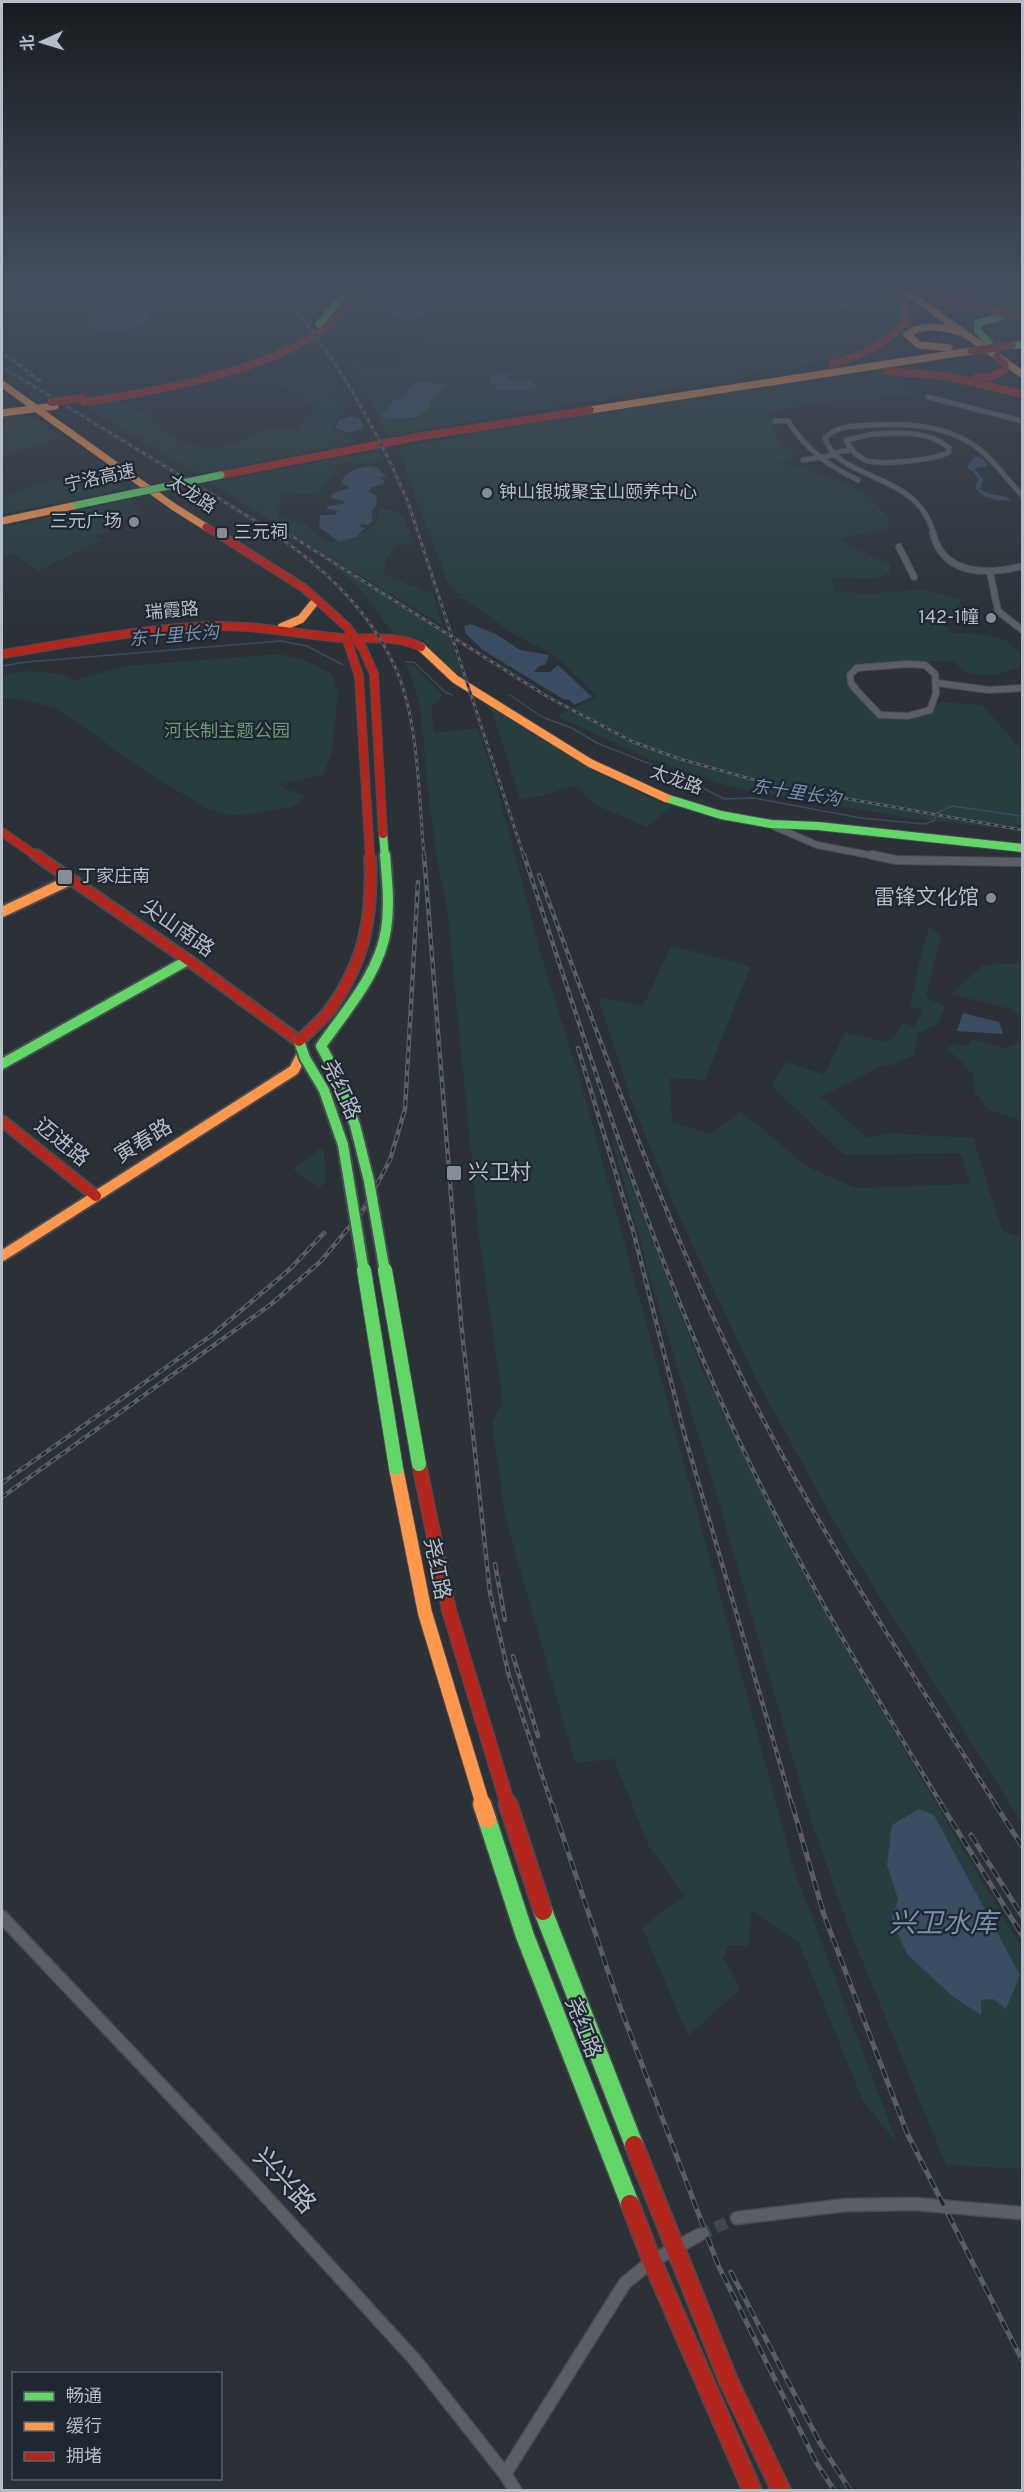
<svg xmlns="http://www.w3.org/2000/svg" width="1024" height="2492" font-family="Overpass,'Noto Sans SC',sans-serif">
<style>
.green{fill:#283d3e}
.water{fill:#3a4c61}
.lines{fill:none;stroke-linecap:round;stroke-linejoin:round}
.stream{stroke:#3a4c61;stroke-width:1.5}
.street-tunnel{stroke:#40464d;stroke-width:12;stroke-dasharray:12 6;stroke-linecap:butt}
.street-far3-casing{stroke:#484d52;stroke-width:6}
.street-far2-casing{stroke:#484d52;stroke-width:8}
.street-far1-casing{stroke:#484d52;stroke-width:10}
.street-casing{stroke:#484d52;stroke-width:15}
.fast-far3-casing{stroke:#484d52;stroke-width:8}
.fast-far2-casing{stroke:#484d52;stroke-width:10}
.fast-far1-casing{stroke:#484d52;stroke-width:14}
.fast-casing{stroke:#484d52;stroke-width:21}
.slow-far4-casing{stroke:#484d52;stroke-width:8}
.slow-far3-casing{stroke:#484d52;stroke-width:10}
.slow-far2-casing{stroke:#484d52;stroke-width:14}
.slow-far1-casing{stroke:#484d52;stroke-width:16}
.slow-casing{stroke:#484d52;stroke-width:21}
.jam-far4-casing{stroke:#484d52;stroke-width:8}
.jam-far3-casing{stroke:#484d52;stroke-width:10}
.jam-far2-casing{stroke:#484d52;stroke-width:14}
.jam-far1-casing{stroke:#484d52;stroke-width:16}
.jam-casing{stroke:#484d52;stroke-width:21}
.street-far3{stroke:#5b5f65;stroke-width:4.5}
.street-far2{stroke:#5b5f65;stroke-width:6}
.street-far1{stroke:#5b5f65;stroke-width:8}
.street{stroke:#5b5f65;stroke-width:12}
.fast-far3{stroke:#63d668;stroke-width:7}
.fast-far2{stroke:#63d668;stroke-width:8}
.fast-far1{stroke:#63d668;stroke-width:10}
.fast{stroke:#63d668;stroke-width:18}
.slow-far4{stroke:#ff974d;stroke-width:7}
.slow-far3{stroke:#ff974d;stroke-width:8}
.slow-far2{stroke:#ff974d;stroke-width:10}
.slow-far1{stroke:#ff974d;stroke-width:14}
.slow{stroke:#ff974d;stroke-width:18}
.jam-far4{stroke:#b3261e;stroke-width:7}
.jam-far3{stroke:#b3261e;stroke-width:8}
.jam-far2{stroke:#b3261e;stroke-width:10}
.jam-far1{stroke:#b3261e;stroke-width:14}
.jam{stroke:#b3261e;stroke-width:18}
.rail-far2-casing{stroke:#595e63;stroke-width:3}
.rail-far1-casing{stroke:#595e63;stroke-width:4.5}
.rail-casing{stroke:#595e63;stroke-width:5}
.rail-far2{stroke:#1e2732;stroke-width:1.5;stroke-dasharray:4;stroke-linecap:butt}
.rail-far1{stroke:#1e2732;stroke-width:2;stroke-dasharray:6;stroke-linecap:butt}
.rail{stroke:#1e2732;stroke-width:3;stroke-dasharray:10;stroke-linecap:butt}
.fast-bridge-far2-casing{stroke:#484d52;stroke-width:8;stroke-linecap:butt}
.fast-bridge-far1-casing{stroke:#484d52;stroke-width:14;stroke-linecap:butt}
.fast-bridge-casing{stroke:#484d52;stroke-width:16;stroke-linecap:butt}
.jam-bridge-far2-casing{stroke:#484d52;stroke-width:8;stroke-linecap:butt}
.jam-bridge-far1-casing{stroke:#484d52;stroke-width:10;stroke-linecap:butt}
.jam-bridge-casing{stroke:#484d52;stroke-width:14;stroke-linecap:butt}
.fast-bridge-far2{stroke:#63d668;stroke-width:7}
.fast-bridge-far1{stroke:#63d668;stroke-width:10}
.fast-bridge{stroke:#63d668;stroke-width:14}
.jam-bridge-far2{stroke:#b3261e;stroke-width:7}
.jam-bridge-far1{stroke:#b3261e;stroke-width:8}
.jam-bridge{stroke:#b3261e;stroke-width:10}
.poi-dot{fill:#858c95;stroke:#1e2732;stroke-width:2}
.labels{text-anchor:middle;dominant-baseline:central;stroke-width:4.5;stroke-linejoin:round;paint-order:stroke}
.far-street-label{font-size:18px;fill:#b5bdc8;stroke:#1e2732}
.far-poi-label{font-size:18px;fill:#b5bdc8;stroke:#1e2732;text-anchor:start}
.far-water-label{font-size:18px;font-style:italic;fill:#778faa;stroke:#1e2732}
.far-park-label{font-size:18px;fill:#6e9875;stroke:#1e2732}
.poi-label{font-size:21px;fill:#b5bdc8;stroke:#1e2732;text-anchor:end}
.street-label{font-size:21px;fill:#b5bdc8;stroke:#1e2732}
.near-street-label{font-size:26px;fill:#b5bdc8;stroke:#1e2732}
.near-water-label{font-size:27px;font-style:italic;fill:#778faa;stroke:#1e2732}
</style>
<rect width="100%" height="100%" fill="#2b3137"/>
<g class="green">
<polygon points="283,284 346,284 336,301 332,301 298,300"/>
<polygon points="498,284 798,284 853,308 897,306 897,323 878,340 831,360 388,436 348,363 397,366 423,335 477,336 488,323 516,321 519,314 451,306 439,296 440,288 472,289"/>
<path d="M 882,372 L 914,395 L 806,404 L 769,413 L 779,441 L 796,455 L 777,463 L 805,468 L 866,494 L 890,518 L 887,529 L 845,537 L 842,541 L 891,564 L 889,573 L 874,579 L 832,578 L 836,591 L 869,594 L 925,589 L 961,600 L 957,612 L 939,618 L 951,633 C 972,634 1024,631 1020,666 C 999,677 970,682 954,661 L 894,662 L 852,667 L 844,679 L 879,717 L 929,713 L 941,702 L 982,705 L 1020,748 L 1022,831 L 902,817 L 730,787 L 649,759 L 557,716 L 597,697 L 554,655 L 515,635 L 467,601 L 456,597 L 460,595 L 449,586 L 422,516 L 399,447 L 567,417 L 804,379 Z"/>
<path d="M 290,373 L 317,373 L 341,376 L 338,390 L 330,396 L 346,403 L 347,412 L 334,422 L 334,429 L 352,437 L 355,443 L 199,474 L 88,408 L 89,405 L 118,400 L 123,405 L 148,399 L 131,407 L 155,416 L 152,423 C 179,444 205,455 238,441 C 248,438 258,430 268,427 C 276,425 288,429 296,430 L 314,410 L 311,409 L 316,403 L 297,401 L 309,396 L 276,384 Z"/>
<polygon points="23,415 30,416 63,437 2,458 2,417"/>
<path d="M 379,450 L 384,461 L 353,464 L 348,462 L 339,463 L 318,495 L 284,493 L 276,507 L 278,517 L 305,524 L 325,542 C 349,542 363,536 379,520 L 379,508 C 407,512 405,518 413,543 L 395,545 L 386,560 L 383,574 L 433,594 L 443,626 L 210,483 Z"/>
<polygon points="57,479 73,490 119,481 126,489 2,514 2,497"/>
<polygon points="130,499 143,516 108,524 110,531 94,536 102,539 38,571 14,554 2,556 2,527"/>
<polygon points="326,559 450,637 462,676 451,670 423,640 395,636 360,589"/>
<polygon points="278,654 303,659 332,674 338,691 332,753 323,775 281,784 285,789 307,796 292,807 252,814 231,815 209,809 157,779 58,709 26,700 2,698 2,678 9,674 29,671 61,674 76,680 125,666"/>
<path d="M 405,663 L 417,668 L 443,696 L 431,708 L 434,733 L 478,728 L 499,795 L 545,969 L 580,1079 L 794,1869 L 897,2143 L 863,2101 L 799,1943 L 752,1910 L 748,1946 L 729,1945 L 723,1959 L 741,1988 L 688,2036 L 642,1927 L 685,1896 L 648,1845 L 614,1759 L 575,1763 L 505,1516 L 492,1422 L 503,1403 L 479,1234 L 447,908 C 436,862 431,818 426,771 C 423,735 422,696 405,663 Z"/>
<polygon points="490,706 595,772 671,807 647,827 595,805 576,785 542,796 520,799"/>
<path d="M 929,927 L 941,936 L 926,995 L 931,1000 L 945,1006 L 938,1024 L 917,1034 L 915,1054 L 893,1065 L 884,1065 L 821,1097 L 868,1139 L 886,1133 L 973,1138 L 1002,1230 L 1022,1239 L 1022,1823 L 845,1541 L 756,1379 L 677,1212 L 630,1097 L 598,997 L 643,1006 L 671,946 L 751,966 L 705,1080 L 670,1078 L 672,1122 L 711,1134 L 740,1111 L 808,1167 L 856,1188 L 970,1184 L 961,1153 L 844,1155 L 772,1086 L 786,1062 L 824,1075 L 845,1033 L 889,1042 L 904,1023 L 914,1027 L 922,1011 L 910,1006 C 917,979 920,953 929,927 Z"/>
<polygon points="1022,963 1022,1017 1011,1009 951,994 983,965"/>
<polygon points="971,1039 1005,1048 1022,1042 1021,1120 989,1110 975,1092 973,1075 958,1058 945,1048 956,1044 970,1046"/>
<polygon points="609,1128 701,1367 801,1570 856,1668 1022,1949 1022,2169 946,2165 848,1926 808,1811 714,1486 654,1292"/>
<polygon points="320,1149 324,1152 326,1182 319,1188 293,1169"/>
</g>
<g class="water">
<path d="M 132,284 L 143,284 L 144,288 C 152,289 162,291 167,284 L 200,284 C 190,293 174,295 162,301 C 152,305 153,311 148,318 C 136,335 108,332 91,329 L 87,323 L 95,315 L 134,300 L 136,291 Z"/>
<path d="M 410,305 L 424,308 L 426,313 C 414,321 397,321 387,312 L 392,308 Z"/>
<polygon points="504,372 519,376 506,376 511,381 529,381 539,387 525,391 496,390 498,386 490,382 491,375"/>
<path d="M 418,381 L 444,385 L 435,398 L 429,400 L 431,406 C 418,422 401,419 381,416 L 394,400 L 404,397 L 406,392 Z"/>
<polygon points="353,416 360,418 364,428 348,433 336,428 338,420"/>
<path d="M 975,456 L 984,460 L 988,466 L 974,468 L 984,480 L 980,489 C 989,497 1004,493 1011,500 C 999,502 980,499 975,486 L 979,479 L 972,470 L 967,468 Z"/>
<path d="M 370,466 L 378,468 L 386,477 L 378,478 L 384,480 L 383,484 L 371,488 L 368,492 L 377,496 L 376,506 L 372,511 L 372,522 L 368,525 L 362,524 L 359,527 L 365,528 L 356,537 L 339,542 L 319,527 L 320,515 L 334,515 L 338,511 L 328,509 L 326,506 L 343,504 L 344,501 L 330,498 L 333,493 L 350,488 L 341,483 C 346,470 358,468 370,466 Z"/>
<polygon points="471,624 496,634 520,650 549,655 546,664 538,667 534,672 550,672 558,665 592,697 574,705 570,700 563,699 483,650 466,634 464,626"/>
<polygon points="963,1013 999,1022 1003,1034 957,1031"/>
<polygon points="919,1809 934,1815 1020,1975 1006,2009 993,1999 981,2000 981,2015 952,1996 908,1955 891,1921 898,1899 887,1865 892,1825"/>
</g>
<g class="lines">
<g class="stream">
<polyline points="406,662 414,662 445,692 452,695"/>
<polyline points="2,666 26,662 281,641 307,646 343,665"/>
<polyline points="510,695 542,717 572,728 597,743 680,776 724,799 754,798 861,818 924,824 934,821 937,813 952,806 1022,816"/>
</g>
<polyline class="street-tunnel" points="699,2235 737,2218"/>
<defs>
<g id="street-far3">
<polyline points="808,284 838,300 845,307"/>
<polyline points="928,397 1022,421"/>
<path d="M 775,421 L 788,421 C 806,449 828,466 858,480"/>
<path d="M 902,433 C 920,434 935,436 949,448 L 949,452 C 935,460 880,466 865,460 C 856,456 850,449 846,440 L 873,434 Z"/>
<polyline points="832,453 851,450"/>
<polyline points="803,460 835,455"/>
<path d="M 934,535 C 918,470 839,483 825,438 C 838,425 855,426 872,425 C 914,423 957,426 988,457 C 1000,469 1010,483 1022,495"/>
</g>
<g id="street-far2">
<path d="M 933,533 C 943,576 988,575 1022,566"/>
<polyline points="899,547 914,577"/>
<polyline points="990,572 998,611 1022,630"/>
<polygon points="907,664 925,665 935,674 936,693 930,710 908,716 880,715 857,691 851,683 850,675 857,668"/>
<polyline points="937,683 989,690 1022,688"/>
<polyline points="771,825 817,845 880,857"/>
</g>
<polyline id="street-far1" points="872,855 896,860 1022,862"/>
<g id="street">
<polyline points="2,1917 249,2178 415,2360 505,2474 515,2490"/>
<polyline points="737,2218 846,2205 915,2204 1022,2213"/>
<polyline points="505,2474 625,2283 652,2261 699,2235"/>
</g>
<g id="fast-far3">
<polyline points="319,324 351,288"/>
<polyline points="989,343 978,331 978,323 1001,317"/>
<polyline points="1003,346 1022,345"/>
</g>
<g id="fast-far2">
<polyline points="666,798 721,815 771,824 818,826 1022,848"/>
<polyline points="383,834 385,857"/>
</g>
<g id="fast-far1">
<polyline points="2,1064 188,960"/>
<path d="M 334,1070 L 321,1046 C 346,1010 379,974 386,930 C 390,905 387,880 385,855"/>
</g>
<g id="fast">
<polyline points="487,1819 525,1936 630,2204"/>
<polyline points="543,1911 634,2145"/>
</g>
<g id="slow-far4">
<polyline points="895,284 1022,374"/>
<path d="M 949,348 L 919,345 L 907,334 C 924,324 941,326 959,332"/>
<polyline points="2,384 174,507 206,527"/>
<polyline points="590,410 971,351"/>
<polyline points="2,413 55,406"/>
<polyline points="2,521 77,505"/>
</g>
<g id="slow-far3">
<polyline points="282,627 301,619 313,604"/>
<polyline points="421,647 455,679 590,763 666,798"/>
</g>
<g id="slow-far2">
<polyline points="2,912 70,880"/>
<polyline points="2,1256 294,1070 301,1056"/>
</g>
<polyline id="slow-far1" points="396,1468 425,1613 483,1805"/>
<polyline id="slow" points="482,1804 487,1819"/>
<g id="jam-far4">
<polyline points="913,288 946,301 1022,317"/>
<path d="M 832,364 C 861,356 885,344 906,322 L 904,304 L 886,284"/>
<polyline points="887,371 946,376 1022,394"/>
<polyline points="976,378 991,377 1005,370 1005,364 997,356"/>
<path d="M 84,402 C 157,391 292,369 343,311 C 349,304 354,293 360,284"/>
<polyline points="221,475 422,436 590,410"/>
<polyline points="206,527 219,535"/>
</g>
<g id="jam-far3">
<polyline points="217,533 304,588 347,627 363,649 374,674 383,834"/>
<path d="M 2,654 C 72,643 143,628 214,626 C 256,625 298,634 341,638 C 367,640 397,634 421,647"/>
<polyline points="2,832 38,857"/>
</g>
<g id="jam-far2">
<polyline points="36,855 188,960 299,1041"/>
<polyline points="2,1121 96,1196"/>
</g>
<polyline id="jam-far1" points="419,1464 449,1610 508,1805"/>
<g id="jam">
<polyline points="508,1804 543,1911"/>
<polyline points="634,2145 729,2382 781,2490"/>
<polyline points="630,2204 652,2261 752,2490"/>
</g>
</defs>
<use href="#street-far3" class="street-far3-casing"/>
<use href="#street-far2" class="street-far2-casing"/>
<use href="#street-far1" class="street-far1-casing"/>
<use href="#street" class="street-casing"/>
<use href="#fast-far3" class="fast-far3-casing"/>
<use href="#fast-far2" class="fast-far2-casing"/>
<use href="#fast-far1" class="fast-far1-casing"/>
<use href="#fast" class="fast-casing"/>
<use href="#slow-far4" class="slow-far4-casing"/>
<use href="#slow-far3" class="slow-far3-casing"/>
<use href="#slow-far2" class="slow-far2-casing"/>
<use href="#slow-far1" class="slow-far1-casing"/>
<use href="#slow" class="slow-casing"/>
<use href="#jam-far4" class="jam-far4-casing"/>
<use href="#jam-far3" class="jam-far3-casing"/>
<use href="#jam-far2" class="jam-far2-casing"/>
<use href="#jam-far1" class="jam-far1-casing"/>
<use href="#jam" class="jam-casing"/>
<use href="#street-far3" class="street-far3"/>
<use href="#street-far2" class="street-far2"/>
<use href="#street-far1" class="street-far1"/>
<use href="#street" class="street"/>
<use href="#fast-far3" class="fast-far3"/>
<use href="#fast-far2" class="fast-far2"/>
<use href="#fast-far1" class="fast-far1"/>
<use href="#fast" class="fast"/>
<use href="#slow-far4" class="slow-far4"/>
<use href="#slow-far3" class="slow-far3"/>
<use href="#slow-far2" class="slow-far2"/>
<use href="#slow-far1" class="slow-far1"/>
<use href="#slow" class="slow"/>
<use href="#jam-far4" class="jam-far4"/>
<use href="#jam-far3" class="jam-far3"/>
<use href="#jam-far2" class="jam-far2"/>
<use href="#jam-far1" class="jam-far1"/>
<use href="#jam" class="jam"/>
<defs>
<g id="rail-far2">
<path d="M 274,284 C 332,349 374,422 408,502 L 524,857"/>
<polyline points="2,352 40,381"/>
<path d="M 2,367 C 59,402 116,436 173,471 C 259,523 353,572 396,669 C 419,722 419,800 424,857"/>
<polyline points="290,535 548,697 633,742 680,759 776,786 1022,830"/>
</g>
<g id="rail-far1">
<polyline points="424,855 461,1322 490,1593 509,1676 552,1805"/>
<path d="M 524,855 C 587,1049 649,1245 734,1430 C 794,1560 867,1683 942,1805"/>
<path d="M 539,875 C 601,1044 661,1212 740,1374 C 814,1524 906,1665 996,1805"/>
<polyline points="578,1048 634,1234 684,1433 792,1805"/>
<polyline points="2,1483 212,1335 290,1269 324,1233"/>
<polyline points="2,1497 270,1305 320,1262 362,1212 390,1160 405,1109 418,882"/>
<polyline points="495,1564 505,1620"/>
<polyline points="513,1656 538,1736"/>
</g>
<g id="rail">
<polyline points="552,1804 619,2004 718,2265 816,2462 834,2490"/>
<polyline points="792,1804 824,1915 907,2133 1022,2360"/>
<polyline points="941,1804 1022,1935"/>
<polyline points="995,1804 1022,1846"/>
<polyline points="971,1835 1022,1916"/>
<polyline points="731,2272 820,2443 850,2490"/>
</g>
</defs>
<use href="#rail-far2" class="rail-far2-casing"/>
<use href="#rail-far1" class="rail-far1-casing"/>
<use href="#rail" class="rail-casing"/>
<use href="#rail-far2" class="rail-far2"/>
<use href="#rail-far1" class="rail-far1"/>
<use href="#rail" class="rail"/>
<defs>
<polyline id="fast-bridge-far2" points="77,505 221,475"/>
<g id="fast-bridge-far1">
<polyline points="299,1041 305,1058 324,1090 343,1145 364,1272"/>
<polyline points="334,1070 355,1125 369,1181 385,1272"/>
</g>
<g id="fast-bridge">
<polyline points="364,1270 396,1468"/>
<polyline points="385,1270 419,1464"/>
</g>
<g id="jam-bridge-far2">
<polyline points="971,351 1012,345"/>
<polyline points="51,402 82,398"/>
</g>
<polyline id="jam-bridge-far1" points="346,637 359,676 370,857"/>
<path id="jam-bridge" d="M 299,1041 C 309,1031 323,1020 331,1008 C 366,959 373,914 370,855"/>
</defs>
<use href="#fast-bridge-far2" class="fast-bridge-far2-casing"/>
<use href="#fast-bridge-far1" class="fast-bridge-far1-casing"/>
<use href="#fast-bridge" class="fast-bridge-casing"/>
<use href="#jam-bridge-far2" class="jam-bridge-far2-casing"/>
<use href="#jam-bridge-far1" class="jam-bridge-far1-casing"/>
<use href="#jam-bridge" class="jam-bridge-casing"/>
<use href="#fast-bridge-far2" class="fast-bridge-far2"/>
<use href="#fast-bridge-far1" class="fast-bridge-far1"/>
<use href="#fast-bridge" class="fast-bridge"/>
<use href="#jam-bridge-far2" class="jam-bridge-far2"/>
<use href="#jam-bridge-far1" class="jam-bridge-far1"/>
<use href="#jam-bridge" class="jam-bridge"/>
</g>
<linearGradient id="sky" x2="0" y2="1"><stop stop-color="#181b1e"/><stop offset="0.45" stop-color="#444e5e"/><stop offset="1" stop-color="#444e5e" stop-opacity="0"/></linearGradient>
<rect width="1024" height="633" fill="url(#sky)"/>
<g class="poi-dot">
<circle cx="487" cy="493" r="6"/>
<circle cx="134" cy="522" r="6"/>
<rect x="216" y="527" width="12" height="12" rx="3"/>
<circle cx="991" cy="618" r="6"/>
<rect x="57" y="869" width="16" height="16" rx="3"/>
<circle cx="991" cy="898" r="6"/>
<rect x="446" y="1165" width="16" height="16" rx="3"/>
</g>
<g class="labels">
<g class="far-street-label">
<text transform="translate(100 479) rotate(-12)">宁洛高速</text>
<text transform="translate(191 495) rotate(33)">太龙路</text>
<text transform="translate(172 612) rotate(-5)">瑞霞路</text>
<text transform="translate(676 781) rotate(20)">太龙路</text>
</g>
<g class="far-poi-label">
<text x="499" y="493">钟山银城聚宝山颐养中心</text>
<text x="122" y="522" text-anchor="end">三元广场</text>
<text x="234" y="533">三元祠</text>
<text x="979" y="618" text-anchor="end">142-1幢</text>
<text x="78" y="877">丁家庄南</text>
</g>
<g class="far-water-label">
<text transform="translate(174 637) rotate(-5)">东十里长沟</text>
<text transform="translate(796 794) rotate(9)">东十里长沟</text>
</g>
<g class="far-park-label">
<text x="227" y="732">河长制主题公园</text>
</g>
<g class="poi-label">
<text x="979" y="898">雷锋文化馆</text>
<text x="468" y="1173" text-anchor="start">兴卫村</text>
</g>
<g class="street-label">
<text transform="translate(177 929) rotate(35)">尖山南路</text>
<text transform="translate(340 1090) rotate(65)">尧红路</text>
<text transform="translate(144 1142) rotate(-32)">寅春路</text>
<text transform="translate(61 1143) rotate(39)">迈进路</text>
<text transform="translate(436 1569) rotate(79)">尧红路</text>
<text transform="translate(582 2028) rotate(69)">尧红路</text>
</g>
<g class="near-street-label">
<text transform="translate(283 2182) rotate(47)">兴兴路</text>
</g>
<g class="near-water-label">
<text x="943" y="1925">兴卫水库</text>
</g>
</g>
<rect width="1024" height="2492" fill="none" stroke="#b5bdc8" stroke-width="6"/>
<rect x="12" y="2372" width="210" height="108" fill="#1e2732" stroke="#5a636e" stroke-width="1.5"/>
<rect x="24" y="2392" width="30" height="9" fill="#63d668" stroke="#5a636e" stroke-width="1.5"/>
<text x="66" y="2402" font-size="18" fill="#b5bdc8">畅通</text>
<rect x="24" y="2422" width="30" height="9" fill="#ff974d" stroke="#5a636e" stroke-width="1.5"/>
<text x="66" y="2432" font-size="18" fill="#b5bdc8">缓行</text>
<rect x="24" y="2452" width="30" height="9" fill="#b3261e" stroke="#5a636e" stroke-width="1.5"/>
<text x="66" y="2462" font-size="18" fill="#b5bdc8">拥堵</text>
<g transform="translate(42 42) rotate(266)" stroke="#1e2732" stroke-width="4.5" paint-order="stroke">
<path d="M0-4.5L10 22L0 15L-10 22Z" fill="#b5bdc8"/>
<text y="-9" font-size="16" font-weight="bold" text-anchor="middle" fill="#b5bdc8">北</text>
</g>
</svg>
